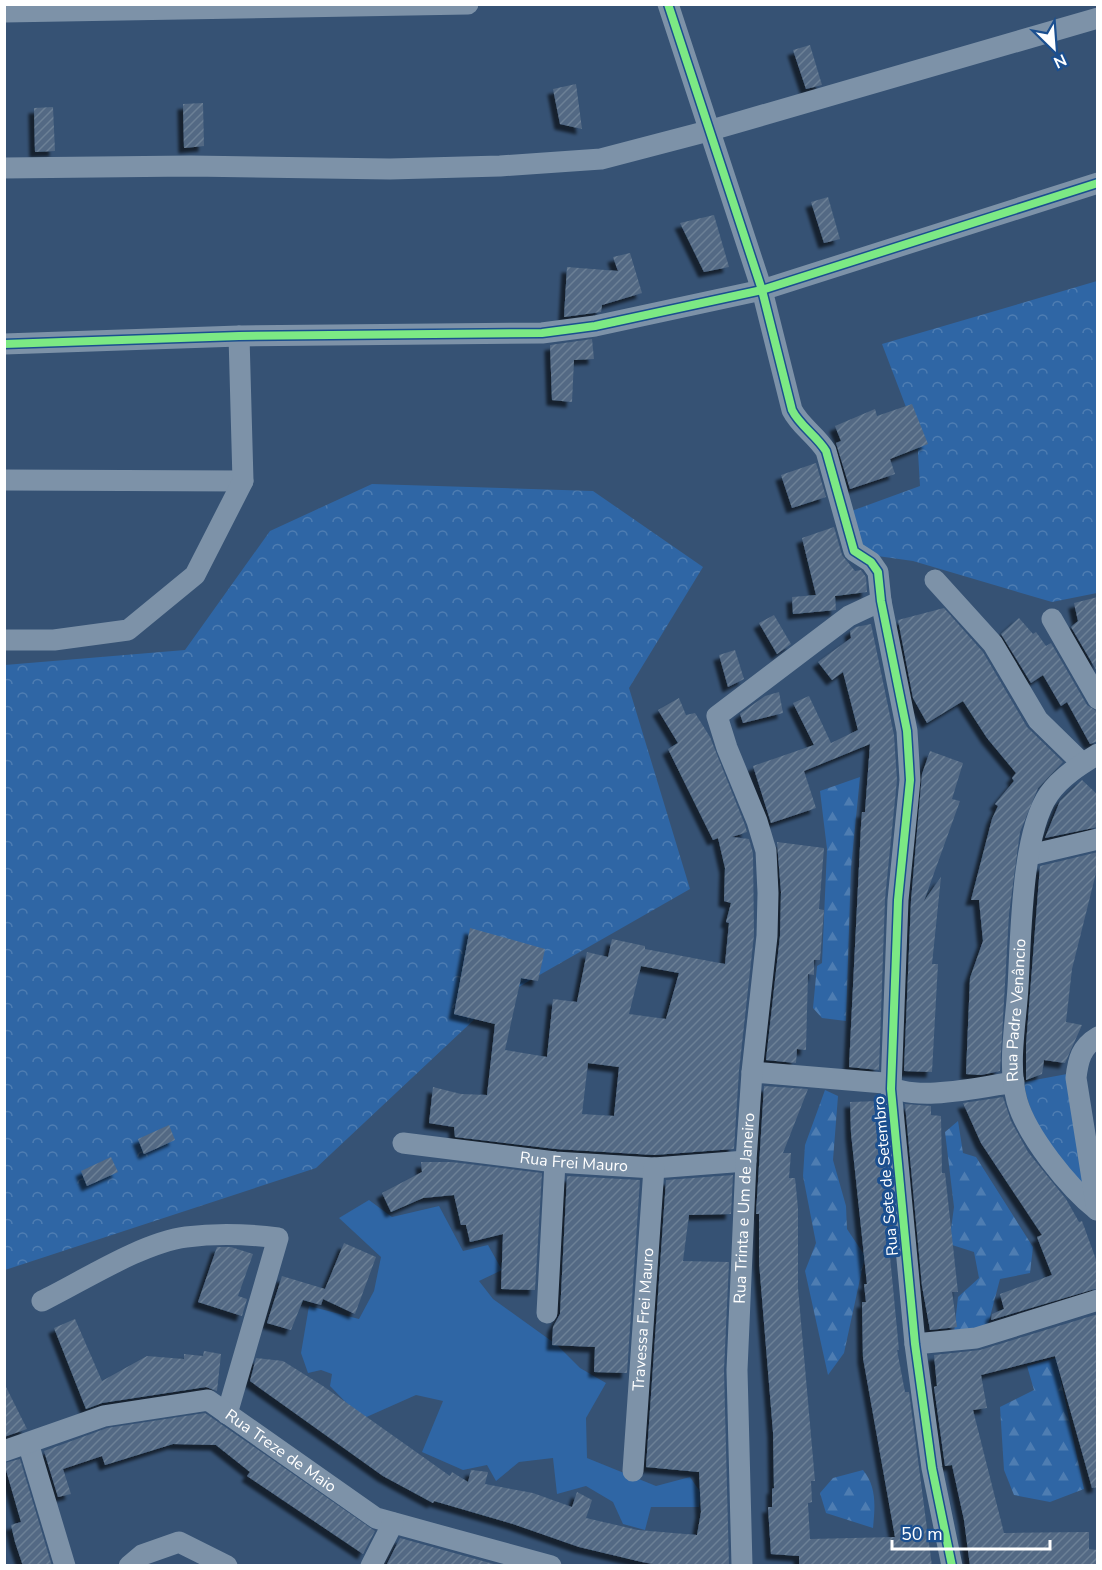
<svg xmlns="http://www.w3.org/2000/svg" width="1102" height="1570" font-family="'Nunito Sans',sans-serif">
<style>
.green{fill:#2f66a5}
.forest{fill:url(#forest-firs)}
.park{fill:url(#park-crowns)}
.building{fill:url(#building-hatch);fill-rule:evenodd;filter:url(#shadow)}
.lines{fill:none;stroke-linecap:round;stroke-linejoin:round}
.minor{stroke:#7d92a8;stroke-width:21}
.cycleway-casing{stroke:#1b4f8f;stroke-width:11}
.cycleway{stroke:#7ce984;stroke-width:8}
.labels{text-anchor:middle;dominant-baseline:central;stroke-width:6;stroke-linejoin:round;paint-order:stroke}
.street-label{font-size:16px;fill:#fff;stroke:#1b4f8f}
</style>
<defs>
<pattern id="forest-firs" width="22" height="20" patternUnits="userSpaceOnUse" patternTransform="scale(1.5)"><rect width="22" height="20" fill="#2f66a5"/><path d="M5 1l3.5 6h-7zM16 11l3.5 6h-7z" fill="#4e7db2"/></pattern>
<pattern id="park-crowns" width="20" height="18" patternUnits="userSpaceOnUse" patternTransform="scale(1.5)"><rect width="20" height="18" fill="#2f66a5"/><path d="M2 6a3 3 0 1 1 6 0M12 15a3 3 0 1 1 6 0" fill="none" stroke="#4e7db2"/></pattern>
<pattern id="building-hatch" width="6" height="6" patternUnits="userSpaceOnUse" patternTransform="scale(1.5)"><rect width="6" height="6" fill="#526984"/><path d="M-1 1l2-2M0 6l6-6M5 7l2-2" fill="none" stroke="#6c8096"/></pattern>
<filter id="shadow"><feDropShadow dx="-5.5" dy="5.5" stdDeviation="1.5" flood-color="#0009"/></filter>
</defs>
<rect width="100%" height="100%" fill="#365274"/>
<polygon class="green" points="369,1200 392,1217 439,1206 463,1251 488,1245 502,1270 479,1281 493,1299 557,1345 580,1368 606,1383 586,1418 587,1458 656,1486 690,1477 701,1493 699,1507 651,1507 645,1530 623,1524 613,1502 586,1486 557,1494 553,1458 519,1462 496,1481 487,1465 463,1470 422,1452 443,1401 416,1395 362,1419 330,1386 332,1374 321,1370 308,1373 301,1353 309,1306 359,1319 374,1291 381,1257 339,1218"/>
<g class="forest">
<polygon points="860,777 851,868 846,1021 822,1018 813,1008 817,966 822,963 827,849 820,791"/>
<polygon points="825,1090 838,1096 833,1160 846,1206 847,1229 865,1256 844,1353 828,1375 805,1271 816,1243 803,1176 805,1145"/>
<polygon points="958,1121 963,1153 976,1157 1033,1247 1030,1273 1000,1279 985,1336 953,1342 958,1297 979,1278 974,1252 949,1244 954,1207 945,1132"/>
<polygon points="1056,1358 1084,1489 1050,1502 1014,1495 1004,1470 1000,1407 1034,1390 1027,1366"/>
<path d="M 863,1470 C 877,1487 875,1507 873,1528 L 826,1513 L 820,1493 L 833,1478 Z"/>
</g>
<g class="park">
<polygon points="1097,281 1097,593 1052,602 913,561 856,553 846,513 920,486 917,436 882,344"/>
<polygon points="372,484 593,491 703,567 629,688 690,889 494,1001 316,1168 5,1270 5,665 185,650 270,531"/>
<path d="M 1067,1074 L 1086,1194 C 1062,1159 1029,1125 1024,1082 Z"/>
</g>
<g class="building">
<polygon points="810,45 822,85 806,89 793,50"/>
<polygon points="576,84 582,129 560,124 553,89"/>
<polygon points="203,103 204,146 184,148 183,104"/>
<polygon points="53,107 55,151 35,152 34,108"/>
<polygon points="828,197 840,239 824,243 811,202"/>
<polygon points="714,215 729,267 704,272 680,223"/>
<polygon points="630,253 642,293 602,305 601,312 564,317 567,267 618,271 613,257"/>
<polygon points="592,339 594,359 574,360 572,402 552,400 550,345"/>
<polygon points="912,404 928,444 890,459 895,474 850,489 836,443 841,441 835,426 875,409 877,416"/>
<polygon points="816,463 826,497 792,508 781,475"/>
<polygon points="834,527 842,555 855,571 861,570 866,577 867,592 835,596 836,610 793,614 792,597 816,595 802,538"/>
<polygon points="1098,597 1098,673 1071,627 1078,621 1074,603"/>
<polygon points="944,608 983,652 1027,727 1063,762 1038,788 1020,832 1009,914 1000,1071 981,1075 966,1074 970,978 983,941 979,900 971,900 992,819 998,806 995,804 1014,781 1012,778 1016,773 987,738 963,701 927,723 913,698 898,620"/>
<polygon points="774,615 791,644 777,654 759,623"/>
<polygon points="1019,618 1033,634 1036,632 1046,646 1051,643 1087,705 1098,712 1098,741 1090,744 1067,702 1061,706 1043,675 1031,683 1001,634"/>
<polygon points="871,624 894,735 897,780 885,899 879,1070 849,1067 861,826 862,812 865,812 870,744 804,771 816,808 771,823 753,766 814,745 793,703 809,696 831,743 858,730 843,672 832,680 818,662 851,638 850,631 856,627"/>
<polygon points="735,650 744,679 728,687 719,655"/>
<polygon points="779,692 783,713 743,723 740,714 765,696"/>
<path d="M 679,698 L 686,715 L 695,713 L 710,737 L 745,825 L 747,832 L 732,837 L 749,839 L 753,853 L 754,935 L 739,1071 L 734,1149 L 654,1155 L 556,1149 L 455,1137 L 454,1127 L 429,1123 L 433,1087 L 461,1094 L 487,1095 L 495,1024 L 454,1014 L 470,928 L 545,949 L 538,981 L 521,978 L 505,1050 L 547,1057 L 553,999 L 577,1002 L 587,952 L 608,957 L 612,939 L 645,946 L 645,949 L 725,964 L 729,923 L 726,922 L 731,903 L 724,901 L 725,868 L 718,838 L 713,840 L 668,749 L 678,743 L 658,710 ZM 641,966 L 679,973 L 666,1019 L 629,1014 ZM 588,1063 L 619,1067 L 614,1116 L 582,1114 Z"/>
<polygon points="930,751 963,763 952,799 960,801 924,901 941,877 932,964 938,964 932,1072 904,1071 911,901 922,774"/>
<polygon points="1082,780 1098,795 1098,827 1045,838 1060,801"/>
<polygon points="777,842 824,848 819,909 824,910 820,960 814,960 814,975 808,974 806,1050 797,1049 796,1063 766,1060 780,936 781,892"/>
<polygon points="1098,852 1098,865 1072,969 1066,1022 1082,1025 1065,1063 1044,1060 1042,1074 1026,1080 1026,1045 1040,866"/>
<polygon points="764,1086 808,1089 783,1153 791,1153 789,1178 795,1178 798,1208 798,1288 815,1481 811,1481 812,1502 808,1503 810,1539 895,1537 863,1358 862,1302 866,1302 864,1284 867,1284 851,1133 850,1102 879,1101 891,1224 887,1225 899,1350 897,1350 905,1392 909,1392 932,1566 799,1566 799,1556 771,1554 768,1507 772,1507 772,1489 774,1488 773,1432 759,1262 759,1214 756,1214"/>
<polygon points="1003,1097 1011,1121 1028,1152 1066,1199 1079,1222 1082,1221 1098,1265 1098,1288 991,1320 992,1314 1004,1309 1000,1294 1052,1275 1037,1237 1042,1235 981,1143 963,1103"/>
<polygon points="905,1104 931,1106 931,1115 941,1116 942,1173 945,1173 958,1292 952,1292 957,1327 930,1330 922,1286"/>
<polygon points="169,1125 175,1140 144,1154 138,1139"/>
<polygon points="111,1157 118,1172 87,1186 81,1171"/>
<polygon points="421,1162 452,1162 542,1173 535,1290 501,1289 503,1234 470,1242 466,1225 461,1225 454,1195 423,1198 391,1212 382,1193 422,1172"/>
<polygon points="733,1175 731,1214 689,1215 683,1261 729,1262 724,1370 729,1566 664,1566 642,1562 579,1547 513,1524 434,1501 433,1503 383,1476 250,1381 256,1358 283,1361 323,1386 450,1476 452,1472 468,1482 471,1470 488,1472 485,1484 533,1493 572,1507 577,1492 592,1500 586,1518 638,1530 697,1535 701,1512 699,1472 646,1467 666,1180"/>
<polygon points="567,1176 640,1180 627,1373 594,1372 595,1347 552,1345 553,1327 560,1314"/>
<polygon points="344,1243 376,1257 355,1314 323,1299 321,1305 303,1300 291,1330 267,1323 282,1276 325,1289"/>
<polygon points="217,1247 231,1247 253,1254 238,1296 247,1299 242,1316 198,1302"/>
<polygon points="1098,1314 1098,1487 1092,1488 1055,1356 981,1375 987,1408 973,1410 1004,1533 1089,1532 1089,1549 1098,1550 1098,1566 970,1566 964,1520 952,1465 945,1466 934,1387 937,1386 934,1355 980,1350"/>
<polygon points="75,1319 102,1381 147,1356 184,1359 184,1354 203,1356 204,1351 221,1354 217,1391 206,1387 102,1403 86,1409 54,1328"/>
<polygon points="4,1383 27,1429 4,1437"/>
<polygon points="205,1413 375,1531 363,1554 247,1476 250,1472 216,1445 173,1444 105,1465 102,1456 63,1469 71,1494 58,1497 44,1451 107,1428"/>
<polygon points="20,1459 52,1566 23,1566 15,1542 11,1525 21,1522 4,1463"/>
<polygon points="400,1538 501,1566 386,1566"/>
</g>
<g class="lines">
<g class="minor">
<path d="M 668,4 L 762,290 L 792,410 C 800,426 816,435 826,451 L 854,551 L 871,562 L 878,572 L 881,601 L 907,731 L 910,780 L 898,900 L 891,1089 L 915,1344 L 932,1468 L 952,1566"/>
<polyline points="4,12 468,4"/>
<polyline points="4,168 191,166 390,169 500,166 601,159 708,131 1098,18"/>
<polyline points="4,344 239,336 542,333 595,326 762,290 1098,183"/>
<polyline points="4,480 243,481"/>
<polyline points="935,580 993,644 1038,720 1082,763"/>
<polyline points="1052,619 1098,699"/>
<polyline points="4,640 54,640 128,630 195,575 243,481 239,336"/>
<polyline points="1030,855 1098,839"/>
<path d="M 752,1072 L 884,1083 C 911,1104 981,1087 1014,1082"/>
<path id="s1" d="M 403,1143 L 555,1162 L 654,1168 L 746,1161"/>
<path id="s2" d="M 1097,1210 C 1069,1188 1027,1136 1017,1101 C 1007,1065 1016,1023 1018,987 C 1021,938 1021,834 1049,794 C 1061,777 1080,765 1098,754"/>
<path d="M 1097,1210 L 1076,1078 C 1078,1060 1081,1047 1098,1037"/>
<path d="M 42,1301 C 83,1281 141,1243 186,1237 C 216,1233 248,1234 278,1238 L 227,1414"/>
<polyline points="547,1313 555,1162"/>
<polyline points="915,1344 976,1338 1098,1300"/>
<polyline points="28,1443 65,1566"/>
<path id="s3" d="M 4,1451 L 104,1416 L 208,1400 L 376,1518 L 551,1566"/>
<path id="s4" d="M 633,1471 L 654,1168"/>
<polyline points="129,1566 142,1555 179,1542 227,1566"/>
<polyline points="371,1566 393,1523"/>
<path id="s5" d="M 742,1566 L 737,1370 L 746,1161 L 752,1072 L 767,936 L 768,893 L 766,851 L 757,821 L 727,748 L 717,716 L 849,616 L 881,601"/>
</g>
<defs>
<g id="cycleway">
<path d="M 668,4 L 762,290 L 792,410 C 800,426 816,435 826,451 L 854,551 L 871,562 L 878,572 L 881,601 L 907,731 L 910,780 L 898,900 L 891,1089 L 915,1344 L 932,1468 L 952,1566"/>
<polyline points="4,344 239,336 542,333 595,326 762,290 1098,183"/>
</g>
</defs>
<use href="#cycleway" class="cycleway-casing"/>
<use href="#cycleway" class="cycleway"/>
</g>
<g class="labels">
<g class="street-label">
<text stroke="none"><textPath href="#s2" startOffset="228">Rua Padre Venâncio</textPath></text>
<text stroke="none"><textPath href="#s1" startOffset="172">Rua Frei Mauro</textPath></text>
<text transform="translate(886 1176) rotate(-95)">Rua Sete de Setembro</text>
<text stroke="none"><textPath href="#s5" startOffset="358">Rua Trinta e Um de Janeiro</textPath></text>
<text stroke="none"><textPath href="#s4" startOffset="152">Travessa Frei Mauro</textPath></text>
<text stroke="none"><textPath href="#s3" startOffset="300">Rua Treze de Maio</textPath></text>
</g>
</g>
<rect width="1102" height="1570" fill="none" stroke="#ffffff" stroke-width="12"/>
<g transform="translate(1054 48) rotate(155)" stroke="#1b4f8f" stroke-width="4.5" paint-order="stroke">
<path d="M0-4.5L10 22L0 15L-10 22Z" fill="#ffffff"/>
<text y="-9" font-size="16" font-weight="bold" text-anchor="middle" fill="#ffffff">N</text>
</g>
<path d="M892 1540v9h158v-9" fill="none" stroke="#ffffff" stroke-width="3"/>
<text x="901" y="1540" font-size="18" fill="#ffffff" stroke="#1b4f8f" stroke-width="4.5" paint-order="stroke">50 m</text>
</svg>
